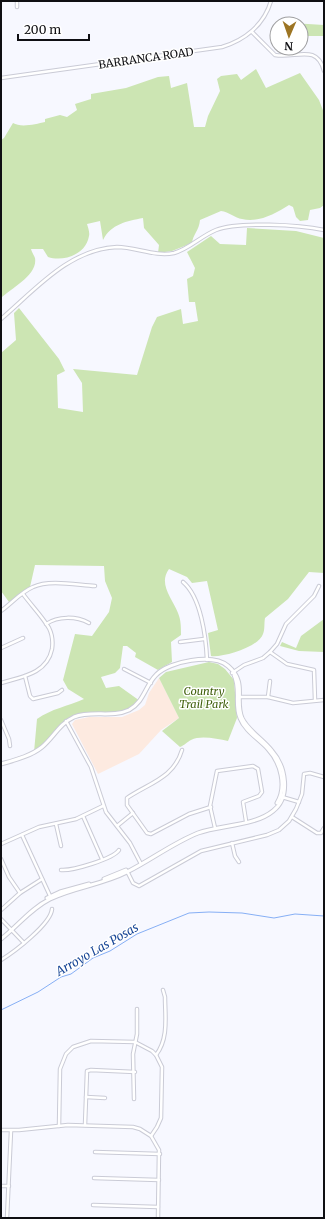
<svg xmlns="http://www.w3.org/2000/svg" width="325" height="1219" font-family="Merriweather,serif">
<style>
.education{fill:#fdeae0}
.green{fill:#cce5b3}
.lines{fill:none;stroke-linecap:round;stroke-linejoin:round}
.stream{stroke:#86aff5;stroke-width:1}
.minor-casing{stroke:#cacbd6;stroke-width:4.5}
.tertiary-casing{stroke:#cacbd6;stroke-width:5}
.minor{stroke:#fff;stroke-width:2.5}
.tertiary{stroke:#fff;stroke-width:3}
.labels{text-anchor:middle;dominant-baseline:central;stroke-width:3;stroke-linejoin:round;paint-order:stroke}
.street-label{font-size:11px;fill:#0f0f13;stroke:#fff}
.park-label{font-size:11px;font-style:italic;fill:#3f5f0b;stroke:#fff}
.water-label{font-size:12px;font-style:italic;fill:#184696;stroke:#fff}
</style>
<rect width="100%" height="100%" fill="#f7f8ff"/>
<polygon class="education" points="159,678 179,718 161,730 139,754 98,774 72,724 75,720 89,717 122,717 139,710 145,705 149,693"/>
<g class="green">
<polygon points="292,23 324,25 324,36 307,36 301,46 301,24"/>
<path d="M 256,69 L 266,88 L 300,73 L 319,100 L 324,113 L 324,205 L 320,208 L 310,210 L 308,220 L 300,221 L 296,217 L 293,207 L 289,205 C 275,214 258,223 242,219 C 235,218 229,212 221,211 L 200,220 C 199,231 193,234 192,243 L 172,251 L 158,253 L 159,245 L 144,228 L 143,218 C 127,221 111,224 103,240 L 100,221 L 87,224 C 88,227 90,233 89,236 C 86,255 63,262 48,257 L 43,249 L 31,249 C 32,253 34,255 35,258 C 38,275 11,288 1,298 L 1,140 L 4,138 L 13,123 C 21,128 36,124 45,122 L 45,119 L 60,115 L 67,117 L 77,110 L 75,104 L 91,99 L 91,94 L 126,88 L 158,77 L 169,76 L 171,88 L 187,83 L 194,127 L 205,127 L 208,116 L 220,91 L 217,79 L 221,76 L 237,74 L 241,80 Z"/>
<path d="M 247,228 L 296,231 L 324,238 L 324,573 L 309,572 L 288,599 L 265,618 C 264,623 265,630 263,634 C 259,647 222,658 211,656 L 208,633 L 218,630 L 207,581 L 192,583 L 187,577 L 169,569 C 158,584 172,598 178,613 C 181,620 181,627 181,635 L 171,642 L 172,662 L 158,670 L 135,657 L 136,653 L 127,646 L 123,646 L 120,668 L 115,673 L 101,677 L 106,688 L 119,686 L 140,701 L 125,711 L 76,716 L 55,730 L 45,744 L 34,752 L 37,719 C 51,709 68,706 84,699 L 68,689 L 63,680 L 75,634 L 92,636 L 109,612 L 112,598 L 105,581 L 104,566 L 35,565 L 30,587 L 9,602 L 1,591 L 1,353 L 16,340 L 14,313 L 19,308 L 59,359 L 65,371 L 57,375 L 58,408 L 83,412 L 82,383 L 73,369 L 137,375 L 152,327 L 157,317 L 181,309 L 183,324 L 198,321 L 195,302 L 189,302 L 187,279 L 193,276 L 195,268 L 187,252 L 211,236 L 220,244 L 246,245 Z"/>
<polygon points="324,619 324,652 299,651 280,646 282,642 296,648 301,636"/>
<path d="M 209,662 L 218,664 L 225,669 L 234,680 L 237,718 L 228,741 C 217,739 201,735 191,740 C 187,742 185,745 180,747 L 162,731 L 179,718 L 159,678 L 166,672 Z"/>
</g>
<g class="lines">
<polyline class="stream" points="1,1010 38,992 61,977 71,974 93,958 110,951 137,934 189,913 209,912 242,913 274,918 295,914 324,916"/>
<defs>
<g id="minor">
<polyline points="17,7 17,1"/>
<path d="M 252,32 L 275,55 C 295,59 317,43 324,71"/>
<path d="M 1,78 L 222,47 C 245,40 264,25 271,1"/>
<path d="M 1,319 C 35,290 69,249 117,247 C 136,247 155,257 174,253 C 189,249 201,236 216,230 C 238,221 300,225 324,230"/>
<path d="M 183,582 C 201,597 206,637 207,660"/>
<path d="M 1,611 C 12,603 21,592 33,587 C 49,579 77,585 95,586"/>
<path d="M 46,624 C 58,616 76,616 89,623"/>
<polyline points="180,642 204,639"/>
<polyline points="1,648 23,638"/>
<polyline points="270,652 287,664 314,670 315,700"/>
<polyline points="124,669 151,683"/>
<polyline points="232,673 244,665 263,658 270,652 277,644 286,624 314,596 319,586"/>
<polyline points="25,676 30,696 33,699 58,693 62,690"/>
<path d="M 1,683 C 21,677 47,674 52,649 C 53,642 52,634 49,628 C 42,616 31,605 23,594"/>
<polyline points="239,697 268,697 293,703 324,700"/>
<polyline points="268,697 270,681"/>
<polyline points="1,720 9,739 10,746"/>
<polyline points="66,721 91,767 106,812 130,843 141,864"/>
<path d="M 182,750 C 174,778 149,783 127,798 L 127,805 L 147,833 L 151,834 L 189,814 L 211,807"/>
<polyline points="282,797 299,802"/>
<polyline points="83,816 102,859"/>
<polyline points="292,817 317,833 321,833 324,828"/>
<polyline points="56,824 61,846"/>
<polyline points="117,826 133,813"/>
<polyline points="215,828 210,806 217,771 253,766 258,769 262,792 259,796 243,802 246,821"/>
<polyline points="22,835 51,898"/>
<polyline points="232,843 235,856 239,862"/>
<polyline points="1,844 39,827 76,819 103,806"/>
<polyline points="1,859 9,877 20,893"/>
<path d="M 61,870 C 72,871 113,859 119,850"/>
<polyline points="127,871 133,883 139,886 201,851 267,835 279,830 289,821 296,809 302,794 304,774 310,773 324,777"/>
<polyline points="1,910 20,893 42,879"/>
<polyline points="1,919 24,943"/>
<path d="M 1,960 C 14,952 51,924 52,909"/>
<path d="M 156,1055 C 169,1038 165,1016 165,997 L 163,990"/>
<polyline points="86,1097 105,1098"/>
<polyline points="134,1099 133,1054 137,1034 137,1009"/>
<polyline points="85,1125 87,1071 91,1070 135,1072"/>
<polyline points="59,1126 60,1069 66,1054 73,1047 91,1041 135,1042 152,1051 156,1055 162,1067 161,1118 157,1127 151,1136"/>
<polyline points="1,1130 19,1130 68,1125 133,1127 140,1129 151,1136 159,1150 158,1218"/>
<polyline points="95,1152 160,1154"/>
<polyline points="94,1178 159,1180"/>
<polyline points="1,1186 9,1186"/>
<polyline points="93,1205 158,1207"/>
<polyline points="7,1218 11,1131"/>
</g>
<g id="tertiary">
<path d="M 234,675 C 241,689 234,704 240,718 C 245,731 259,739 268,749 C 281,763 287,787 277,803"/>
<path d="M 1,764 C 15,760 31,756 42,747 C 54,737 59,724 74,717 C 92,710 112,718 129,710 C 144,702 145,686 156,675 C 169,661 213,653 228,666 C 248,683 234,699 242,718 C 248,731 263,739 272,751 C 286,767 291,797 273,811 C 255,826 220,825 198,833 C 173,843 151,860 127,872 C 102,885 74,887 50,899 C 30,909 18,926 1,939"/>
<polyline points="104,879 126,870"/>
<polyline points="47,898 60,892 89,884"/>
</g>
</defs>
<use href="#minor" class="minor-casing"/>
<use href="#tertiary" class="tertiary-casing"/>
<use href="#minor" class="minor"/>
<use href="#tertiary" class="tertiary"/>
</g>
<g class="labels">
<g class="street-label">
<text transform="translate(146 58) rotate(-8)">BARRANCA ROAD</text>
</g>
<g class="park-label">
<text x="204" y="691">Country<tspan x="204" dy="13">Trail Park</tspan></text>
</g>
<g class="water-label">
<text transform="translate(97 949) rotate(-30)">Arroyo Las Posas</text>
</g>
</g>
<rect width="325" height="1219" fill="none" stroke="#0f0f13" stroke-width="4"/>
<g transform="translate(289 36) rotate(182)"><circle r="19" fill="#ffffff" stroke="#9f9fa1"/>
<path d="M0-3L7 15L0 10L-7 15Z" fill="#9d7523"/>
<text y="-6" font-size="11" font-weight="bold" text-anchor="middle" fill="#0f0f13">N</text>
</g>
<path d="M18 34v6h71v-6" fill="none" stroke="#0f0f13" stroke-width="2"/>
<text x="24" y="34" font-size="12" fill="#0f0f13" stroke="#ffffff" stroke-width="3" paint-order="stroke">200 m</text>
</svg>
